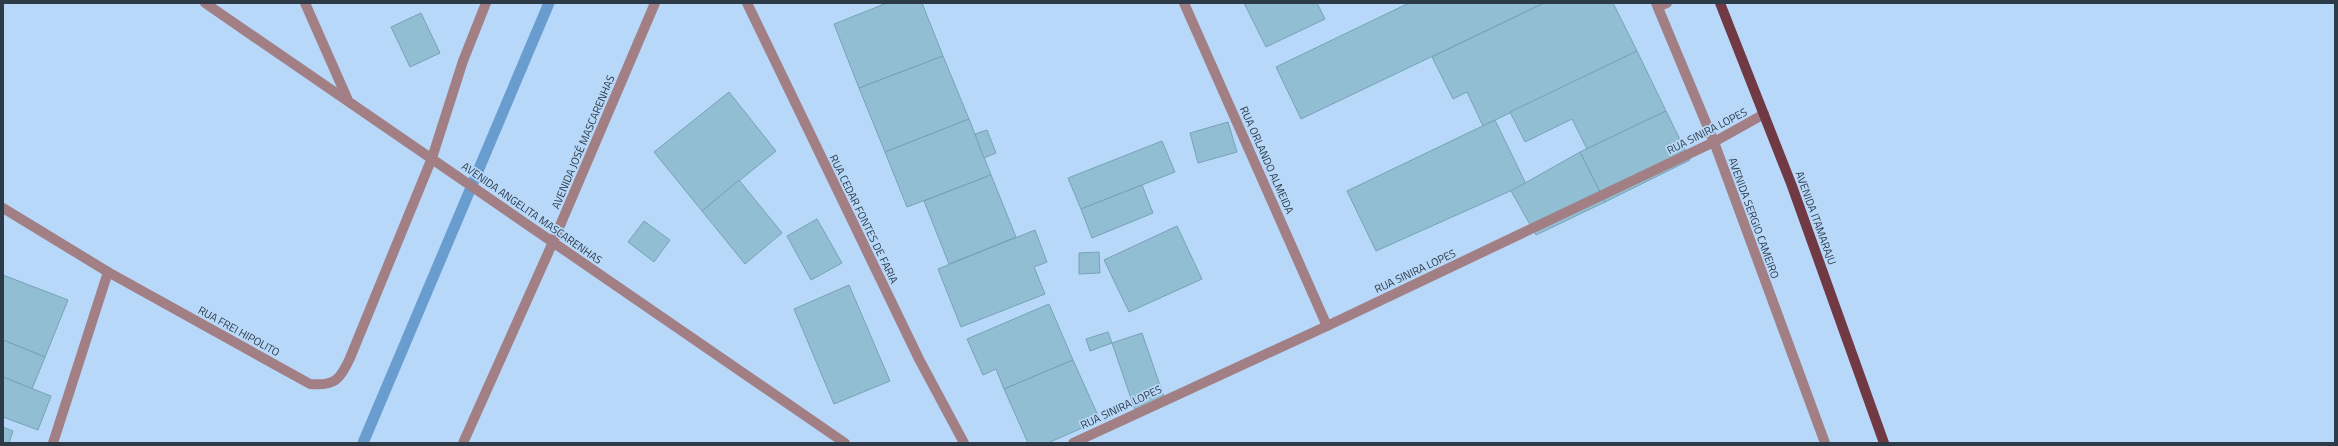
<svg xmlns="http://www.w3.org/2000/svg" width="2338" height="446" font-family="'Titillium Web',sans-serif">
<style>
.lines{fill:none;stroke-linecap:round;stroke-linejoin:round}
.stream{stroke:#699dd0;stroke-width:11}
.building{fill:#91bed3;stroke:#76a2b7}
.minor{stroke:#a17f84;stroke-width:10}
.major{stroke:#713944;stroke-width:10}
.labels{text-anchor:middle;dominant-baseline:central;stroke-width:3.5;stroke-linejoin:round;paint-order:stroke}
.street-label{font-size:11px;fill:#2d3a47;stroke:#b8d8f9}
</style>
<rect width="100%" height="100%" fill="#b8d8f9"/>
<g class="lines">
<polyline class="stream" points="363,443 549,3"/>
</g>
<g class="building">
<polygon points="887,3 922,3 943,56 859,88 834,24"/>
<polygon points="1244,3 1317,3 1325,19 1266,47"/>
<polygon points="1409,3 1544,3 1301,119 1276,67"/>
<polygon points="1544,3 1613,3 1637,51 1483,126 1467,92 1453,99 1432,57"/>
<polygon points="421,13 440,53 410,67 391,27"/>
<polygon points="1637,51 1666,111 1587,149 1572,119 1525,142 1510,112"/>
<polygon points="943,56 969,119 885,152 859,88"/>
<polygon points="729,92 776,151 702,211 654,152"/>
<polygon points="1666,111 1690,160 1605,202 1580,152"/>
<polygon points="969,119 991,175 907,207 885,152"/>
<polygon points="1495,120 1526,184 1376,251 1347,191"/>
<polygon points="1228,122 1237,152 1198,163 1190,133"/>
<polygon points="987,130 996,153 984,158 975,134"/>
<polygon points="1162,141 1175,172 1081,209 1068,178"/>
<polygon points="1580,152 1605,202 1536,235 1511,191"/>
<polygon points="991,175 1016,237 949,264 924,201"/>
<polygon points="739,180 782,233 745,264 702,211"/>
<polygon points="1142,185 1153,213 1092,238 1081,209"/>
<polygon points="817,219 842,263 811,280 787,236"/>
<polygon points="644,221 670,240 654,262 628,242"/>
<polygon points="1177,226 1202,279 1129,312 1104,260"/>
<polygon points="1035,230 1047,262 1034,267 1045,294 961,327 938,269"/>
<polygon points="1099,252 1100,273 1079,274 1079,253"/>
<polygon points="3,275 68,300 45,357 3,340"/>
<polygon points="849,285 890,381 834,404 794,309"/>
<polygon points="1049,304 1073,360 1004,389 996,369 983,375 967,339"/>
<polygon points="1108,332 1112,343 1090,351 1086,339"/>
<polygon points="1142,333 1165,400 1135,410 1112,343"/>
<polygon points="3,340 45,357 32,389 3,377"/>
<polygon points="1073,360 1100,420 1048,443 1028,443 1004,389"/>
<polygon points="3,377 51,396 38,430 3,417"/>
<polygon points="3,427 13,431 9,443 3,443"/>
</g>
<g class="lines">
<g class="minor">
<polyline points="205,3 845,443"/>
<polyline points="305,3 347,98"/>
<polyline points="747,3 919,359 964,443"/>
<polyline points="1184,3 1327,326"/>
<polyline points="1656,3 1714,142 1825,443"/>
<polyline points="1658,7 1667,3"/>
<path d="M 3,208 L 108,272 L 310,384 C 335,386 340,380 350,358 L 432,158 L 463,61 L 486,3"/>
<polyline points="53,443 108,272"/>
<polyline points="463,443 553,242 655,3"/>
<polyline points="1073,443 1327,326 1714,142 1764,114"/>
</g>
<polyline class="major" points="1720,3 1792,186 1884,443"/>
</g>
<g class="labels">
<g class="street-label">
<text transform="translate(1707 131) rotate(-27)">RUA SINIRA LOPES</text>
<text transform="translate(583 142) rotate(-67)">AVENIDA JOSÉ MASCARENHAS</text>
<text transform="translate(1267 160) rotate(66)">RUA ORLANDO ALMEIDA</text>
<text transform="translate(532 213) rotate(35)">AVENIDA ANGELITA MASCARENHAS</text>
<text transform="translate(1754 218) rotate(70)">AVENIDA SERGIO CAMEIRO</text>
<text transform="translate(1816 218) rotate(70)">AVENIDA ITAMARAJU</text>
<text transform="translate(864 219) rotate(64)">RUA CEDAR FONTES DE FARIA</text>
<text transform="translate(1415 271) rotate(-25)">RUA SINIRA LOPES</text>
<text transform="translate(239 331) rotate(29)">RUA FREI HIPOLITO</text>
<text transform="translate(1121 407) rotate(-25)">RUA SINIRA LOPES</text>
</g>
</g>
<rect width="2338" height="446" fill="none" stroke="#2d3a47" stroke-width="8"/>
</svg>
